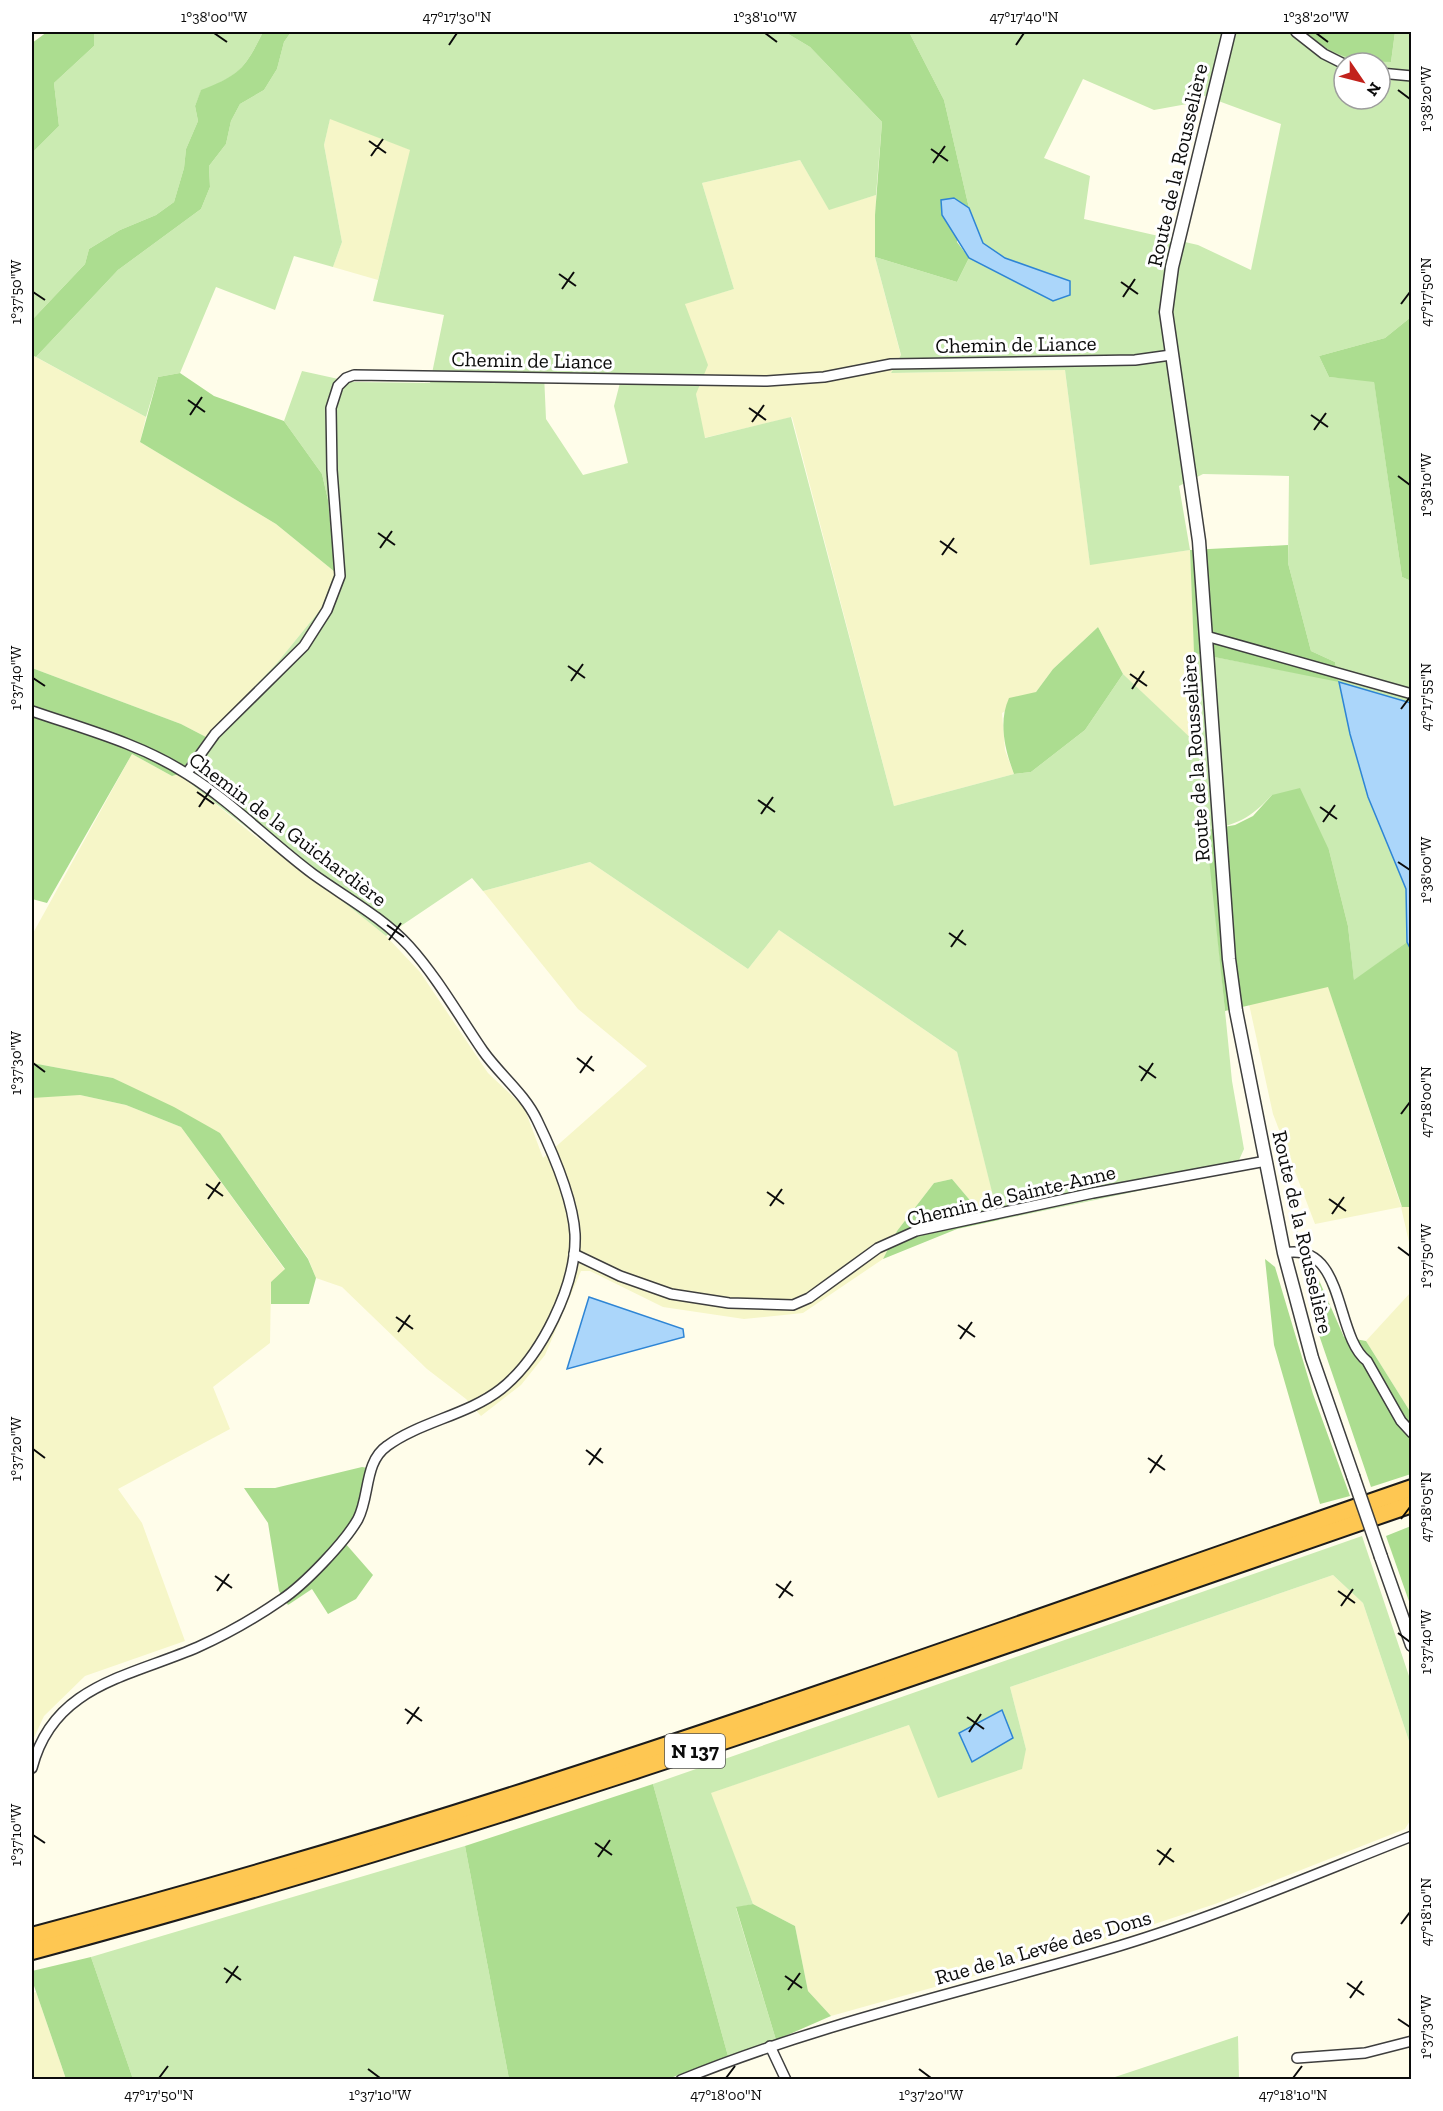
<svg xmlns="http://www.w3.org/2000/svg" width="1443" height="2111" font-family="'Zilla Slab',serif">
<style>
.farmland{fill:#f6f6c8}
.green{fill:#cbebb2;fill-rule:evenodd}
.forest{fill:#acdd90}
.water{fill:#abd6fa;stroke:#2e85d5;stroke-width:1.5}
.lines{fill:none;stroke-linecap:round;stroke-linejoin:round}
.minor-casing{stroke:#3e3e3e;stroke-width:12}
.tertiary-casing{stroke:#3e3e3e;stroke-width:15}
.trunk-casing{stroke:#1c1c1c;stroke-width:20}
.minor{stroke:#fff;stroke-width:9}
.tertiary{stroke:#fff;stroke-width:12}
.trunk{stroke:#fec752;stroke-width:16}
.tertiary-bridge-casing{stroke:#3e3e3e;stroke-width:15;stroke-linecap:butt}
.tertiary-bridge{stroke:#fff;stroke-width:12}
.ticks{fill:none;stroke:#0b0b0b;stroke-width:2}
.labels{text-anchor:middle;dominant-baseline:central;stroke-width:6;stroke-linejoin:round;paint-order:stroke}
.shield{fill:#fff;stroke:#545454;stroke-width:1.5}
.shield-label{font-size:20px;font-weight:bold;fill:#0b0b0b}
.street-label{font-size:21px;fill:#0b0b0b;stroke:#fff}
.neatline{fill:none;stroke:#0b0b0b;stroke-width:2}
.ticks-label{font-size:15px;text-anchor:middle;fill:#0b0b0b}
</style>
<rect width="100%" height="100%" fill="#fffdea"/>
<g class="farmland">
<polygon points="330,118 411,150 378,280 333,267 342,242 324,145"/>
<polygon points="800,160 829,209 876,195 875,257 901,356 891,373 1065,370 1090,564 1190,550 1198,746 1123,674 1098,627 1053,669 1036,692 1002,713 1005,750 1014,774 894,806 792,417 704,438 696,394 685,303 734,289 702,183"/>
<polygon points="32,355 146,417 140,442 276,524 335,572 321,609 277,663 206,737 181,724 32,668"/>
<polygon points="132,754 172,776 179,774 256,837 345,903 386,936 420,972 488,1073 524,1107 543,1158 647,1066 578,1009 483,891 590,862 748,969 779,930 957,1052 996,1207 979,1211 952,1179 934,1183 897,1231 883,1259 803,1313 744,1319 663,1307 590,1271 581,1271 545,1355 521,1385 481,1416 466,1399 427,1369 342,1287 316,1278 308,1258 220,1133 113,1078 32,1063 32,935"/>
<polygon points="1328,986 1401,1206 1411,1207 1411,1251 1401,1207 1315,1224 1273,1114 1249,1004"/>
<polygon points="37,1095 80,1095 126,1105 181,1127 285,1270 271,1283 270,1343 213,1387 230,1429 118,1489 142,1523 185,1641 85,1676 44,1716 32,1742 32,1098"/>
<polygon points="1411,1292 1411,1413 1366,1341"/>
<polygon points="1333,1575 1363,1603 1411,1747 1411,1819 1405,1829 1215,1904 1118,1936 831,2016 808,1991 795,1926 753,1904 710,1793 909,1725 1026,1749 1010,1687"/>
<polygon points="36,1992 66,2079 32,2079 32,1993"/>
</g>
<g class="green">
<path d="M 94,32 L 263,32 C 245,68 240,75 201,91 L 195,106 L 198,121 L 186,149 L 184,168 L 174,202 L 156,215 L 120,230 L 89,249 L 85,264 L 32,320 L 32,153 L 59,126 L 54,83 L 94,46 Z"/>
<path d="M 291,32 L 785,32 L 810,47 L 882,122 L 876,195 L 829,210 L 800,160 L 702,183 L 734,289 L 685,304 L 708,365 L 696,394 L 705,438 L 791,417 L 894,806 L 1014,774 L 1031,772 L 1085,730 L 1123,674 L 1198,745 L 1194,653 L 1339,681 L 1335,662 L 1311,651 L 1288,563 L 1289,476 L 1203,474 L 1179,486 L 1190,550 L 1090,565 L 1065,370 L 891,373 L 901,355 L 875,257 L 957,282 L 969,258 L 1053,301 L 1070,294 L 1070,281 L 1005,258 L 983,243 L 969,208 L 944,100 L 909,32 L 1306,32 L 1322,47 L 1391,62 L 1395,32 L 1411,32 L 1411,317 L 1385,338 L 1319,356 L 1329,377 L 1374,381 L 1402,577 L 1411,581 L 1411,703 L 1340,683 L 1350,734 L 1368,797 L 1406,889 L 1407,942 L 1354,981 L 1348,926 L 1329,850 L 1272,795 C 1249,819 1239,824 1207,830 L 1232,1081 L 1244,1149 L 1234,1171 L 999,1220 L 957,1052 L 779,930 L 748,969 L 590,862 L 483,891 L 472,878 L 386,936 C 318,880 247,830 179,774 L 207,737 L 277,663 L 321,609 L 335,572 L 328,500 L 322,474 L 284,421 L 302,371 L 352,382 L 430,383 L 444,315 L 373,301 L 410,150 L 330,119 L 324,145 L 342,242 L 333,267 L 294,256 L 275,310 L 216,287 L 180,373 L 158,377 L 146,417 L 36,357 L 118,270 L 201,209 L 210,187 L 209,166 L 226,144 L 231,121 L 240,104 L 264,90 L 277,69 L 284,42 ZM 1344,63 L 1380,63 L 1380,99 L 1344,99 ZM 1083,79 L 1154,110 L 1187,104 L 1194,92 L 1281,124 L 1251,270 L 1198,245 L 1084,219 L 1090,176 L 1044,158 ZM 544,374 L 622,375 L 614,406 L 628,463 L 583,475 L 546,419 Z"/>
<polygon points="1362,1536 1411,1682 1411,1747 1363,1603 1333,1575 1010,1687 1026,1749 1022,1769 938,1798 909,1725 711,1793 753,1904 736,1908 776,2040 728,2056 653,1784"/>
<polygon points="465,1846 509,2079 133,2079 91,1957"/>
<polygon points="1238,2036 1239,2079 1109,2079"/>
</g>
<g class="forest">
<polygon points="47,32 94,32 94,46 54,83 59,126 32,153 32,43"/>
<path d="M 263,32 L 291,32 L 284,42 L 277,69 L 264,90 L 240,104 L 231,121 L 226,144 L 209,166 L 210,187 L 201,209 L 118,270 L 36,357 L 32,355 L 32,320 L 85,264 L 89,249 L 120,230 L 156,215 L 174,202 L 184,168 L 186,149 L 198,121 L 195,106 L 201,90 C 240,75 245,68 263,32 Z"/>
<polygon points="785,32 909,32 944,100 969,208 962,204 957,242 969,258 957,282 875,257 875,215 882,122 810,47"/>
<path d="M 1306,32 L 1395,32 L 1391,62 C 1354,60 1334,59 1306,32 Z"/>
<polygon points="1411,317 1411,581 1402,577 1374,382 1329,377 1319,356 1385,338"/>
<polygon points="180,373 214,396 284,421 322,474 328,500 335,572 276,524 140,442 158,377"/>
<polygon points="1288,545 1288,563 1311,651 1335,662 1339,682 1194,653 1190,550"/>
<path d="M 1098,627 L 1123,674 L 1085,730 L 1031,772 L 1014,774 C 1005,750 998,722 1009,698 L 1036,692 L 1053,669 Z"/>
<polygon points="32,668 181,724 206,737 179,774 172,776 132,754 47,903 32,899"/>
<polygon points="1300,788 1329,850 1348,926 1354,980 1407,942 1411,950 1411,1207 1402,1207 1328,987 1225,1011 1206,830 1235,825 1253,816 1272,795"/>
<polygon points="32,1063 113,1078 174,1107 220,1133 308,1259 316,1278 309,1304 271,1304 271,1282 285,1269 181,1127 126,1105 80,1095 32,1098"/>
<polygon points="952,1179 979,1211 996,1207 999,1220 957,1229 883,1259 897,1231 934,1183"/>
<polygon points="1296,1228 1344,1337 1366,1341 1411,1413 1411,1474 1371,1487 1318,1332"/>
<polygon points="1265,1259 1275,1267 1313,1394 1350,1496 1320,1504 1274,1345"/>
<polygon points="362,1467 368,1468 362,1515 345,1543 373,1575 356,1599 328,1614 312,1589 288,1605 279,1591 268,1523 244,1488 275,1488"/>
<polygon points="1411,1526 1411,1607 1386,1536"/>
<polygon points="653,1784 728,2056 668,2079 509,2079 465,1846"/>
<polygon points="753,1904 795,1926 808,1991 831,2016 776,2040 736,1907"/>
<polygon points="91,1957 133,2079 66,2079 32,1980 32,1971"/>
</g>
<g class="water">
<polygon points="954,198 969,208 983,243 1005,258 1070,281 1070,295 1053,301 969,258 942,215 941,200"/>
<polygon points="1339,682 1411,703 1411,950 1407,942 1406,889 1368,797 1350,734"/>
<polygon points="589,1297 683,1329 684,1337 567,1369"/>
<polygon points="1002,1710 1013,1738 972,1762 959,1733"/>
</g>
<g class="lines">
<defs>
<g id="minor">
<polyline points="1296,32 1324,54 1344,64"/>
<polyline points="1380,73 1412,76"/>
<polyline points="1206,636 1412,694"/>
<path d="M 32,711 C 84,729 141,744 187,774 C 232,802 270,842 313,874 C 345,897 382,917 409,946 C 437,977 459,1016 483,1051 C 500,1075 524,1093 537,1120 C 552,1151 573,1200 575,1234 C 577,1285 541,1357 501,1389 C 468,1415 419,1422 387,1446 C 364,1462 370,1496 358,1519 C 345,1542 304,1585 281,1600 C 255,1618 227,1634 198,1647 C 129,1677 53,1685 32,1768"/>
<polyline points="187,773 215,734 304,646 327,610 340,576 332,470 331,408 338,386 346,378 354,375 767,381 824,377 891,364 1135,360 1171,355"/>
<path d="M 1284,1253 C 1346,1241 1334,1336 1367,1361 L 1401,1421 L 1412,1433"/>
<polyline points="574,1254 620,1276 671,1294 729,1303 793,1305 809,1298 878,1248 916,1231 1093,1193 1266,1161"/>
<polyline points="770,2046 786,2080"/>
<polyline points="1297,2058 1365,2053 1412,2041"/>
<path d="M 681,2080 C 823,2022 972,1990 1119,1946 C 1218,1916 1315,1874 1412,1836"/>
</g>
<g id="tertiary">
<polyline points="1229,32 1172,267 1166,312 1199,541 1229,959 1236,1011 1284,1253 1312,1358 1353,1476"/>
<polyline points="1381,1557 1412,1645"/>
</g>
<g id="trunk">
<path d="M 32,1936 C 203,1890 373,1841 542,1786 C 834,1692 1122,1588 1412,1488"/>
<path d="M 32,1951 C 499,1827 955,1662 1412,1504"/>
</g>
</defs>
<use href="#minor" class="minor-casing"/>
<use href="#tertiary" class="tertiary-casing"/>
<use href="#trunk" class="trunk-casing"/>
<use href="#minor" class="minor"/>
<use href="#tertiary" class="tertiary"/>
<use href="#trunk" class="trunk"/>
<defs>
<polyline id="tertiary-bridge" points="1353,1476 1381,1557"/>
</defs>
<use href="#tertiary-bridge" class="tertiary-bridge-casing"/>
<use href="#tertiary-bridge" class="tertiary-bridge"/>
</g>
<path class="ticks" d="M 214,33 L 227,42M 765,33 L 777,42M 1316,33 L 1328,42M 449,45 L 457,33M 1016,45 L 1024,33M 1398,90 L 1410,99M 369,141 L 386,153M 931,149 L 948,161M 371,156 L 383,139M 933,163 L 945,146M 559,274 L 576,286M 1121,282 L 1138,294M 562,289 L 574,272M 33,292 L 45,300M 1123,297 L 1135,279M 1401,304 L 1410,292M 188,400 L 205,412M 749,408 L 766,420M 190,415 L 202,397M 1311,415 L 1328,427M 752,422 L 764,405M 1314,430 L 1326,413M 1398,476 L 1410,485M 378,533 L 395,545M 940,541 L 957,553M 380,548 L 392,531M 942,555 L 954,538M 568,666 L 585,678M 1130,674 L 1147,686M 33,678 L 45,686M 571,681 L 583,664M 1132,689 L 1144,671M 1401,709 L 1410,697M 197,792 L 214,804M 758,800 L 775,812M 199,807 L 211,789M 1320,807 L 1337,819M 761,814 L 773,797M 1323,822 L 1335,805M 1398,862 L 1410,870M 387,925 L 404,937M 949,933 L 966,945M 389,940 L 401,923M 951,947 L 963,930M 577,1058 L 594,1071M 33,1063 L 45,1072M 1139,1066 L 1156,1078M 580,1073 L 592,1056M 1141,1081 L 1153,1063M 1401,1114 L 1410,1102M 206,1184 L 223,1196M 767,1192 L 784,1204M 208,1199 L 220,1182M 1329,1199 L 1346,1211M 770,1206 L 782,1189M 1332,1214 L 1344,1197M 1398,1247 L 1410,1256M 396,1317 L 413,1329M 958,1325 L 975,1337M 398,1332 L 410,1315M 960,1339 L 972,1322M 33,1449 L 45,1458M 586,1450 L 603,1463M 1148,1458 L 1165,1470M 589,1465 L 601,1448M 1150,1473 L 1162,1455M 1401,1519 L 1410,1507M 215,1576 L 232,1588M 776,1584 L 793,1596M 217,1591 L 229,1574M 1338,1591 L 1355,1603M 779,1598 L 791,1581M 1341,1606 L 1353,1589M 1398,1633 L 1410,1642M 405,1709 L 422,1721M 967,1717 L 984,1729M 407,1724 L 419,1707M 969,1732 L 981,1714M 33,1835 L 45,1843M 595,1843 L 612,1855M 1157,1850 L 1174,1862M 598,1857 L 610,1840M 1159,1865 L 1171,1848M 1401,1924 L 1410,1912M 224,1968 L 241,1980M 785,1976 L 802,1988M 226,1983 L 238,1966M 1347,1983 L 1364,1995M 788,1990 L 800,1973M 1350,1998 L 1362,1981M 1398,2019 L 1410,2027M 368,2069 L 380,2078M 919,2069 L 931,2078M 159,2078 L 168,2066M 726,2078 L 735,2066M 1293,2078 L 1302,2066"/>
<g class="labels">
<rect class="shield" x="665" y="1734" width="60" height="34" rx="4.5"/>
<g class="shield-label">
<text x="695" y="1751">N 137</text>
</g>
<g class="street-label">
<text transform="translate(1177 165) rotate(-77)">Route de la Rousselière</text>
<text transform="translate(1016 344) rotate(-1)">Chemin de Liance</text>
<text transform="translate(532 360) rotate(1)">Chemin de Liance</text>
<text transform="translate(1195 758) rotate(-94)">Route de la Rousselière</text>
<text transform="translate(288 829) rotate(37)">Chemin de la Guichardière</text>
<text transform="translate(1011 1195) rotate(-13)">Chemin de Sainte-Anne</text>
<text transform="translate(1303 1232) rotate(77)">Route de la Rousselière</text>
<text transform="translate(1043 1947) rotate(-16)">Rue de la Levée des Dons</text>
</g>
</g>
<rect width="1443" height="2111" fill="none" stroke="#ffffff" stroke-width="66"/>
<g transform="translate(1362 81) rotate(125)"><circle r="28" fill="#ffffff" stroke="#9d9d9d" stroke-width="1.5"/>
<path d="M0-4.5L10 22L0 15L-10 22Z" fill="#c2221c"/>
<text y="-9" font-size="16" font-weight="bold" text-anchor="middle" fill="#0b0b0b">N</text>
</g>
<rect x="33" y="33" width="1377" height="2045" class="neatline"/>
<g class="ticks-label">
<text x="214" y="22">1°38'00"W</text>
<text x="457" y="22">47°17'30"N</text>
<text x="765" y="22">1°38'10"W</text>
<text x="1024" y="22">47°17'40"N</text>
<text x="1316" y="22">1°38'20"W</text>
<text transform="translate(1426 99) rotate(-90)" y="5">1°38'20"W</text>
<text transform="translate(16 292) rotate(-90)" y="5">1°37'50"W</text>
<text transform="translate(1426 292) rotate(-90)" y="5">47°17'50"N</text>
<text transform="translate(1426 485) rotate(-90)" y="5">1°38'10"W</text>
<text transform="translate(16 678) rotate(-90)" y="5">1°37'40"W</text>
<text transform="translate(1426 697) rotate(-90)" y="5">47°17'55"N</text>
<text transform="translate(1426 870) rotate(-90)" y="5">1°38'00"W</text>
<text transform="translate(16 1063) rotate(-90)" y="5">1°37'30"W</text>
<text transform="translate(1426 1102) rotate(-90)" y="5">47°18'00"N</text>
<text transform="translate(1426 1256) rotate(-90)" y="5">1°37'50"W</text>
<text transform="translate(16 1449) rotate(-90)" y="5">1°37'20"W</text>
<text transform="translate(1426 1507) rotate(-90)" y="5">47°18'05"N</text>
<text transform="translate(1426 1642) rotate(-90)" y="5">1°37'40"W</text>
<text transform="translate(16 1835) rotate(-90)" y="5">1°37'10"W</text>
<text transform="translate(1426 1912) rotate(-90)" y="5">47°18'10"N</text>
<text transform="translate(1426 2027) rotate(-90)" y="5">1°37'30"W</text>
<text x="159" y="2100">47°17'50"N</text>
<text x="380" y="2100">1°37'10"W</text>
<text x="726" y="2100">47°18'00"N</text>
<text x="931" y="2100">1°37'20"W</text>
<text x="1293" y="2100">47°18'10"N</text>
</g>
</svg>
